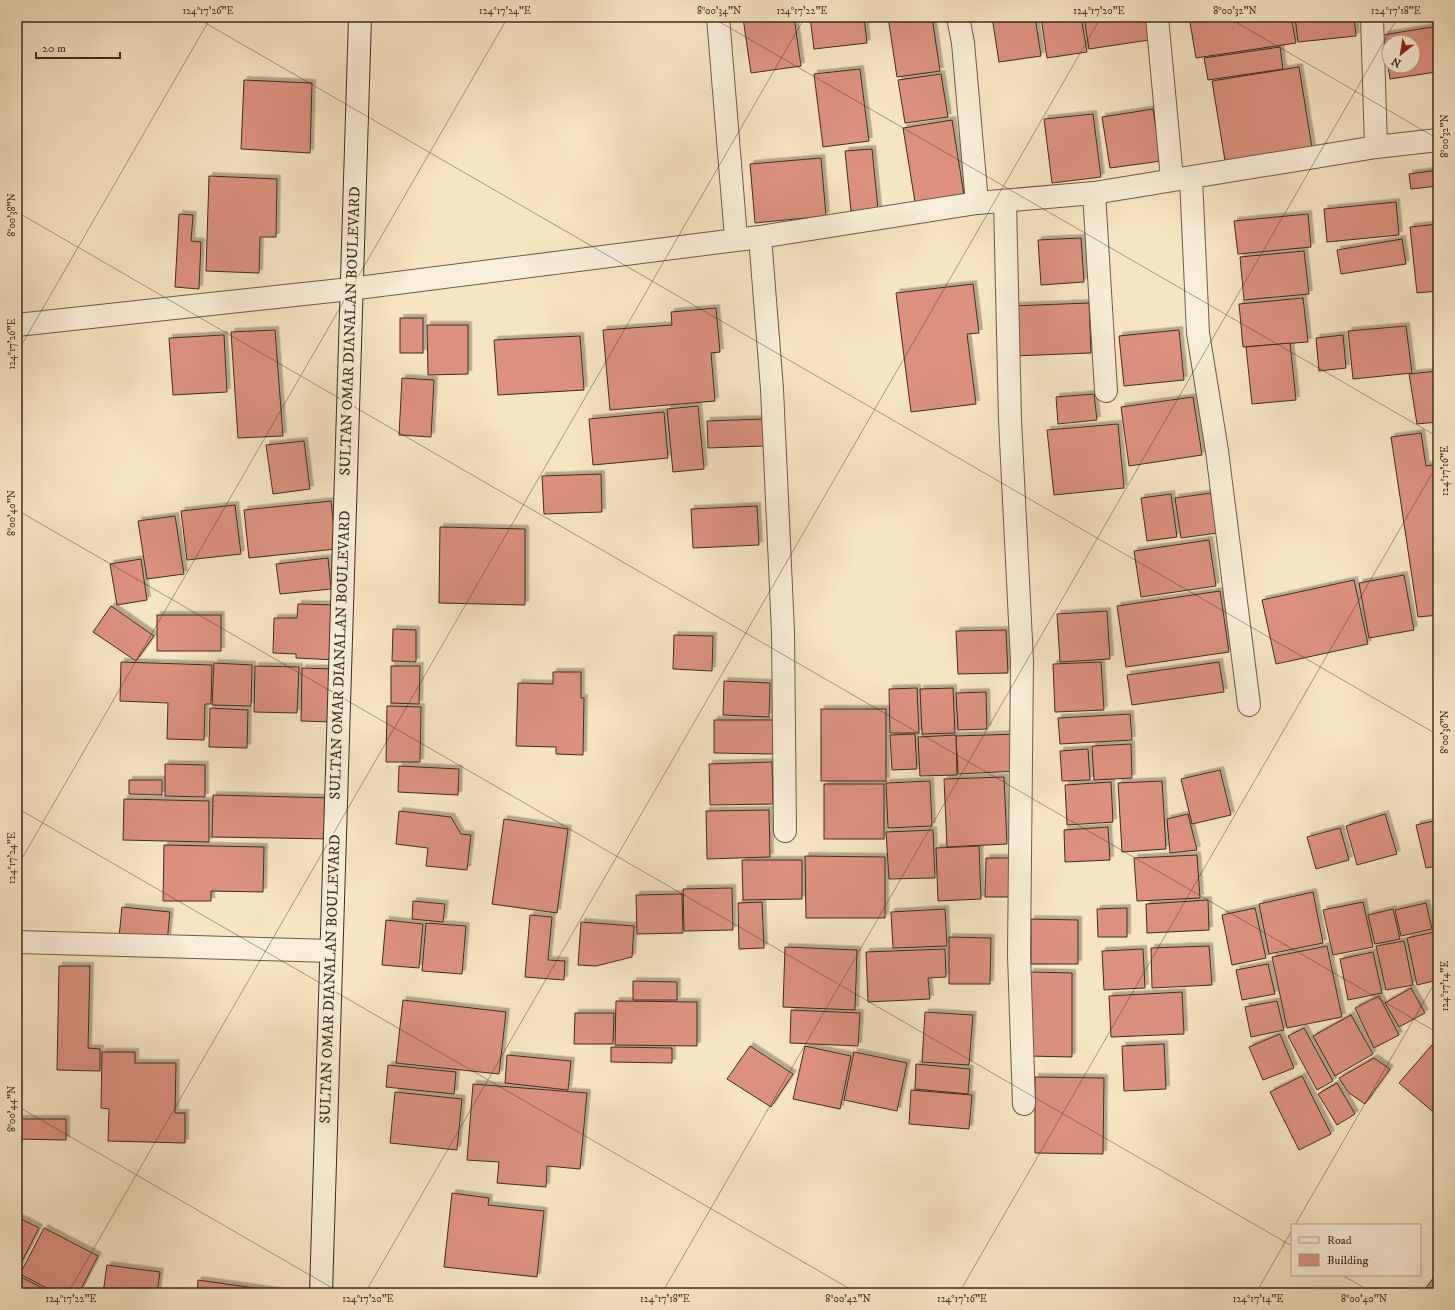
<svg xmlns="http://www.w3.org/2000/svg" width="1455" height="1310" font-family="'IM FELL DW Pica',serif">
<style>
.building{fill:#dc917f;stroke:#3f2d21;fill-rule:evenodd;filter:url(#shadow)}
.lines{fill:none;stroke-linecap:round;stroke-linejoin:round}
.street-casing{stroke:#6d5b4a;stroke-width:24}
.secondary-casing{stroke:#3f2d21;stroke-width:24}
.street{stroke:#f9eed8;stroke-width:22}
.secondary{stroke:#f9eed8;stroke-width:22}
.ticks{fill:none;stroke:#3f2d21;stroke-width:1;stroke-opacity:0.45}
.labels{text-anchor:middle;dominant-baseline:central;stroke-width:4;stroke-linejoin:round;paint-order:stroke}
.street-label{font-size:15px;fill:#3f2d21;stroke:#f9eed8}
.neatline{fill:none;stroke:#3f2d21;stroke-width:1.5}
.ticks-label{font-size:10px;text-anchor:middle;fill:#3f2d21}
</style>
<defs>
<filter id="shadow"><feDropShadow dx="3.5" dy="-3.5" stdDeviation="0" flood-color="#0004"/></filter>
</defs>
<rect width="100%" height="100%" fill="#f6e5c3"/>
<filter id="stains"><feTurbulence type="fractalNoise" baseFrequency=".005" numOctaves="4"/><feColorMatrix values="0 0 0 0 .2 0 0 0 0 .09 0 0 0 0 .02 0 0 0 .5 -.17"/></filter>
<radialGradient id="worn" r=".72"><stop offset=".6" stop-color="#630" stop-opacity="0"/><stop offset="1" stop-color="#630" stop-opacity=".3"/></radialGradient>
<g class="building">
<polygon points="753,17 794,17 801,66 751,73 743,18"/>
<polygon points="810,17 864,17 867,43 814,49"/>
<polygon points="888,17 932,17 940,71 897,77"/>
<polygon points="992,17 1035,17 1041,56 999,62"/>
<polygon points="1041,17 1081,17 1087,52 1047,58"/>
<polygon points="1084,17 1145,17 1149,40 1089,49"/>
<polygon points="1189,17 1291,17 1296,43 1196,58"/>
<polygon points="1295,17 1354,17 1356,36 1298,42"/>
<path d="M 1438,26 L 1438,83 L 1436,72 L 1390,79 L 1383,35 ZM 1389,42 L 1413,42 L 1413,66 L 1389,66 Z"/>
<polygon points="1280,47 1283,69 1208,80 1204,58"/>
<polygon points="1299,67 1312,148 1225,161 1212,81"/>
<polygon points="860,69 869,141 823,147 814,74"/>
<polygon points="941,74 948,117 905,123 898,80"/>
<polygon points="244,80 312,83 310,153 241,149"/>
<polygon points="1153,109 1161,161 1110,168 1102,117"/>
<polygon points="1093,114 1101,177 1052,183 1044,119"/>
<polygon points="952,120 964,195 915,202 903,128"/>
<polygon points="872,149 878,209 851,211 845,151"/>
<polygon points="821,158 826,216 755,223 750,164"/>
<polygon points="1438,170 1438,186 1411,189 1409,174"/>
<polygon points="209,176 277,179 276,237 260,237 259,273 206,271"/>
<polygon points="1396,202 1399,235 1327,242 1324,209"/>
<polygon points="179,214 193,215 191,241 201,242 199,289 175,287"/>
<polygon points="1308,214 1311,247 1238,254 1234,221"/>
<polygon points="1438,224 1438,291 1417,293 1410,227"/>
<polygon points="1081,238 1084,282 1041,285 1038,240"/>
<polygon points="1402,239 1406,264 1341,274 1337,250"/>
<polygon points="1304,251 1309,294 1244,300 1240,257"/>
<polygon points="973,284 979,333 967,334 976,404 911,412 896,293"/>
<polygon points="1303,298 1308,342 1243,347 1239,304"/>
<polygon points="1089,303 1091,353 1013,356 1011,306"/>
<polygon points="716,308 720,352 711,353 715,401 610,410 603,330 672,325 671,312"/>
<rect x="400" y="318" width="23" height="35"/>
<polygon points="427,325 468,325 468,374 428,375"/>
<polygon points="1406,326 1412,373 1353,379 1348,331"/>
<polygon points="275,330 283,436 238,438 231,332"/>
<polygon points="1179,330 1184,380 1124,386 1119,336"/>
<polygon points="224,335 227,392 173,395 169,338"/>
<polygon points="1343,335 1346,368 1319,371 1316,338"/>
<polygon points="580,336 584,390 498,395 494,340"/>
<polygon points="1290,343 1296,400 1252,404 1246,347"/>
<polygon points="1438,371 1438,422 1417,424 1409,374"/>
<polygon points="402,378 434,380 431,437 399,435"/>
<polygon points="1094,394 1097,420 1058,424 1056,397"/>
<polygon points="1193,397 1202,455 1129,466 1121,407"/>
<polygon points="698,406 704,469 673,472 667,409"/>
<polygon points="664,412 668,458 593,465 589,419"/>
<polygon points="763,419 764,446 708,448 707,421"/>
<polygon points="1118,424 1124,488 1054,495 1047,430"/>
<polygon points="1421,433 1426,466 1438,464 1438,615 1418,617 1391,437"/>
<polygon points="304,441 310,489 273,494 266,445"/>
<polygon points="601,474 602,512 544,514 542,476"/>
<polygon points="1211,493 1217,533 1181,538 1175,498"/>
<polygon points="1171,494 1177,537 1147,541 1141,498"/>
<polygon points="331,501 336,549 249,558 244,510"/>
<polygon points="235,505 241,554 187,560 181,511"/>
<polygon points="757,506 759,545 693,548 691,509"/>
<polygon points="175,516 184,574 147,579 138,521"/>
<polygon points="440,527 525,529 525,605 439,603"/>
<polygon points="1209,540 1216,586 1141,597 1134,551"/>
<polygon points="328,558 331,589 280,594 276,564"/>
<polygon points="141,559 147,600 117,605 110,564"/>
<polygon points="1404,575 1414,630 1369,638 1359,583"/>
<polygon points="1354,580 1368,644 1276,664 1262,600"/>
<polygon points="1220,591 1229,652 1126,667 1117,606"/>
<polygon points="298,604 338,605 336,660 296,658 296,654 273,653 274,618 297,618"/>
<polygon points="111,606 154,636 136,661 93,632"/>
<polygon points="1107,611 1110,659 1060,662 1057,614"/>
<rect x="157" y="615" width="64" height="36"/>
<polygon points="393,629 416,630 416,662 392,661"/>
<polygon points="1006,630 1008,673 958,674 956,631"/>
<polygon points="674,635 713,636 712,671 673,669"/>
<polygon points="121,662 212,665 211,704 205,704 204,740 167,739 168,703 120,701"/>
<polygon points="1101,662 1104,710 1055,712 1053,664"/>
<polygon points="1219,662 1224,692 1132,705 1127,675"/>
<polygon points="214,663 252,665 251,706 212,705"/>
<polygon points="255,666 299,667 297,713 254,712"/>
<polygon points="391,666 420,666 419,704 391,703"/>
<polygon points="302,668 333,669 332,722 301,721"/>
<polygon points="553,672 581,672 581,698 584,698 583,755 556,754 556,747 516,746 518,683 553,684"/>
<polygon points="724,681 770,683 769,717 723,715"/>
<polygon points="917,688 919,733 890,733 889,689"/>
<polygon points="953,688 955,733 922,734 920,689"/>
<polygon points="986,692 987,729 958,730 956,693"/>
<polygon points="387,706 421,707 420,762 386,762"/>
<polygon points="210,708 248,710 247,748 209,747"/>
<rect x="821" y="709" width="65" height="72"/>
<polygon points="1130,714 1132,740 1060,744 1058,718"/>
<polygon points="714,720 773,720 773,754 714,753"/>
<polygon points="915,734 917,769 892,770 890,735"/>
<polygon points="1019,734 1018,771 958,774 956,736"/>
<polygon points="956,735 957,775 920,776 918,737"/>
<polygon points="1131,744 1132,778 1094,780 1092,746"/>
<polygon points="1088,749 1090,780 1062,781 1060,751"/>
<polygon points="772,762 773,804 710,805 709,764"/>
<polygon points="165,764 205,765 205,797 165,796"/>
<polygon points="399,766 459,769 458,795 398,792"/>
<polygon points="1220,770 1231,815 1192,824 1181,779"/>
<polygon points="1004,777 1007,844 947,847 944,779"/>
<polygon points="129,780 162,780 162,795 129,794"/>
<polygon points="930,781 932,826 888,828 886,783"/>
<polygon points="1162,781 1166,849 1122,852 1118,783"/>
<polygon points="1111,782 1113,822 1067,825 1065,785"/>
<rect x="824" y="784" width="60" height="55"/>
<polygon points="213,795 334,798 334,839 212,837"/>
<polygon points="124,799 209,801 209,842 123,840"/>
<polygon points="769,810 770,857 707,859 706,811"/>
<polygon points="399,811 451,817 461,834 471,835 467,870 426,866 428,848 396,844"/>
<polygon points="1188,814 1197,850 1170,853 1167,819"/>
<polygon points="1385,814 1397,854 1357,865 1346,826"/>
<polygon points="504,819 568,829 557,913 492,904"/>
<polygon points="1438,820 1438,866 1426,868 1416,825"/>
<polygon points="1108,827 1110,860 1065,862 1064,830"/>
<polygon points="1340,828 1349,860 1316,869 1307,837"/>
<polygon points="933,830 935,878 889,879 886,832"/>
<polygon points="164,845 264,847 263,892 211,891 211,901 163,901"/>
<polygon points="979,846 981,899 938,901 936,848"/>
<polygon points="1197,855 1200,898 1137,901 1134,858"/>
<polygon points="805,856 885,857 885,918 806,918"/>
<polygon points="986,858 1017,858 1016,897 985,897"/>
<polygon points="742,860 802,860 802,899 743,900"/>
<polygon points="732,888 733,930 684,931 683,889"/>
<polygon points="1313,892 1323,943 1269,954 1259,904"/>
<polygon points="682,894 683,933 637,934 636,895"/>
<polygon points="1208,900 1209,930 1147,933 1146,904"/>
<polygon points="413,901 445,904 443,922 412,919"/>
<polygon points="762,902 764,948 739,949 738,903"/>
<polygon points="1363,902 1373,947 1333,955 1323,910"/>
<polygon points="1426,903 1432,929 1401,936 1395,910"/>
<polygon points="122,907 170,912 167,942 119,937"/>
<polygon points="1127,908 1127,937 1098,937 1097,909"/>
<polygon points="1255,908 1266,958 1232,965 1222,915"/>
<polygon points="945,909 947,946 893,948 891,912"/>
<polygon points="1393,909 1400,939 1375,944 1368,915"/>
<polygon points="530,915 552,917 548,960 565,961 564,980 525,977"/>
<polygon points="1031,919 1078,920 1078,964 1031,964"/>
<polygon points="386,920 423,924 419,968 382,965"/>
<polygon points="581,922 634,926 632,957 596,966 578,965"/>
<polygon points="426,923 466,926 462,974 422,971"/>
<polygon points="1434,932 1438,952 1438,980 1417,985 1407,938"/>
<polygon points="949,937 991,938 990,984 949,984"/>
<polygon points="1404,941 1413,985 1386,990 1376,946"/>
<polygon points="1209,946 1212,985 1152,988 1151,948"/>
<polygon points="1327,946 1342,1017 1287,1028 1272,957"/>
<polygon points="785,947 857,950 855,1010 783,1007"/>
<polygon points="945,949 946,977 928,978 930,999 868,1002 866,952"/>
<polygon points="1143,949 1145,988 1104,990 1102,951"/>
<polygon points="1373,952 1382,993 1348,1000 1340,959"/>
<polygon points="1268,964 1275,994 1242,1000 1236,970"/>
<polygon points="59,966 90,966 88,1048 100,1049 100,1071 57,1070"/>
<polygon points="1030,972 1072,973 1072,1057 1029,1056"/>
<polygon points="633,981 677,982 677,1000 633,1000"/>
<polygon points="1411,988 1425,1013 1399,1027 1385,1003"/>
<polygon points="1182,992 1184,1034 1111,1037 1109,996"/>
<polygon points="1379,996 1399,1035 1374,1048 1355,1008"/>
<polygon points="403,1000 506,1012 499,1074 396,1063"/>
<polygon points="616,1001 697,1002 697,1046 615,1045"/>
<polygon points="1277,1001 1284,1030 1251,1037 1245,1007"/>
<polygon points="791,1010 860,1013 858,1046 790,1043"/>
<polygon points="925,1012 973,1015 969,1065 922,1062"/>
<polygon points="575,1013 614,1013 613,1044 574,1044"/>
<polygon points="1351,1015 1373,1054 1335,1076 1313,1036"/>
<polygon points="1304,1028 1333,1081 1317,1090 1288,1036"/>
<polygon points="1280,1034 1294,1068 1263,1080 1249,1047"/>
<polygon points="1438,1038 1438,1116 1399,1083"/>
<polygon points="1164,1044 1166,1089 1124,1091 1122,1046"/>
<polygon points="750,1046 793,1074 771,1107 727,1079"/>
<polygon points="805,1046 851,1056 840,1109 793,1099"/>
<polygon points="611,1047 672,1048 672,1063 611,1062"/>
<polygon points="102,1052 135,1052 135,1063 176,1063 175,1113 185,1113 185,1143 108,1141 109,1109 101,1108"/>
<polygon points="854,1052 907,1063 897,1111 844,1100"/>
<polygon points="507,1055 571,1061 568,1090 505,1083"/>
<polygon points="1374,1058 1390,1069 1365,1104 1349,1093 1339,1078"/>
<polygon points="916,1064 970,1069 968,1094 915,1089"/>
<polygon points="388,1065 456,1072 454,1094 386,1087"/>
<polygon points="1302,1076 1331,1134 1299,1150 1270,1092"/>
<polygon points="1035,1077 1104,1078 1103,1154 1035,1153"/>
<polygon points="1337,1083 1355,1114 1337,1125 1318,1094"/>
<polygon points="473,1084 587,1093 580,1169 547,1166 546,1187 497,1183 499,1162 467,1160"/>
<polygon points="911,1090 972,1095 969,1129 909,1124"/>
<polygon points="395,1092 462,1099 457,1150 390,1143"/>
<polygon points="17,1119 66,1119 66,1140 17,1139"/>
<polygon points="452,1193 489,1198 488,1205 544,1211 537,1277 444,1267"/>
<polygon points="17,1217 39,1228 17,1271"/>
<polygon points="44,1228 98,1256 79,1293 56,1293 20,1274"/>
<polygon points="107,1265 160,1272 157,1293 103,1293"/>
<polygon points="19,1276 52,1293 17,1293 17,1280"/>
<polygon points="1434,1277 1438,1280 1438,1293 1422,1293"/>
<polygon points="198,1280 283,1292 282,1293 197,1293"/>
</g>
<g class="lines">
<defs>
<g id="street">
<polyline points="718,17 736,238"/>
<polyline points="958,17 963,43 977,203"/>
<polyline points="1157,17 1172,179"/>
<polyline points="1372,18 1376,147"/>
<polyline points="1191,178 1198,333 1217,451 1249,705"/>
<polyline points="1094,193 1106,391"/>
<polyline points="1005,201 1010,420 1022,661 1019,955 1024,1104"/>
<polyline points="760,237 772,389 783,632 785,831"/>
<polyline points="17,325 350,289 760,237 977,203 1094,193 1376,147 1438,140"/>
<polyline points="17,942 331,951"/>
</g>
<polyline id="secondary" points="321,1293 360,17"/>
</defs>
<use href="#street" class="street-casing"/>
<use href="#secondary" class="secondary-casing"/>
<use href="#street" class="street"/>
<use href="#secondary" class="secondary"/>
</g>
<path class="ticks" d="M 195,17 L 1438,735M 711,17 L 1438,437M 1227,17 L 1438,139M 17,212 L 1438,1033M 17,353 L 211,17M 17,510 L 1292,1246M 17,808 L 857,1293M 17,867 L 508,17M 17,1106 L 341,1293M 1295,1225 L 1438,977M 1342,1275 L 1373,1293M 68,1293 L 805,17M 365,1293 L 1101,17M 662,1293 L 1398,17M 959,1293 L 1438,463M 1256,1293 L 1292,1230"/>
<g class="labels">
<g class="street-label">
<text transform="translate(350 331) rotate(-88)">SULTAN OMAR DIANALAN BOULEVARD</text>
<text transform="translate(340 655) rotate(-88)">SULTAN OMAR DIANALAN BOULEVARD</text>
<text transform="translate(330 979) rotate(-88)">SULTAN OMAR DIANALAN BOULEVARD</text>
</g>
</g>
<rect width="1455" height="1310" fill="none" stroke="#f6e5c3" stroke-width="44"/>
<rect x="1291" y="1224" width="130" height="52" fill="#f9eed8" stroke="#afa18f"/>
<rect x="1299" y="1237" width="20" height="6" fill="#f9eed8" stroke="#afa18f"/>
<text x="1327" y="1244" font-size="12" fill="#3f2d21">Road</text>
<rect x="1299" y="1254" width="20" height="12" fill="#dc917f" stroke="#afa18f"/>
<text x="1327" y="1264" font-size="12" fill="#3f2d21">Building</text>
<g transform="translate(1401 54) rotate(210)"><circle r="19" fill="#f9eed8" stroke="#afa18f"/>
<path d="M0-3L7 15L0 10L-7 15Z" fill="#8f2418"/>
<text y="-6" font-size="11" font-weight="bold" text-anchor="middle" fill="#3f2d21">N</text>
</g>
<path d="M36 52v6h84v-6" fill="none" stroke="#3f2d21" stroke-width="2"/>
<text x="42" y="52" font-size="12" fill="#3f2d21" stroke="#f9eed8" stroke-width="3" paint-order="stroke">20 m</text>
<rect x="22" y="22" width="1411" height="1266" class="neatline"/>
<g class="ticks-label">
<text x="208" y="14">124°17'26"E</text>
<text x="505" y="14">124°17'24"E</text>
<text x="719" y="14">8°00'34"N</text>
<text x="802" y="14">124°17'22"E</text>
<text x="1099" y="14">124°17'20"E</text>
<text x="1235" y="14">8°00'32"N</text>
<text x="1396" y="14">124°17'18"E</text>
<text transform="translate(1444 136) rotate(-90)" y="4">8°00'32"N</text>
<text transform="translate(11 215) rotate(-90)" y="4">8°00'38"N</text>
<text transform="translate(11 344) rotate(-90)" y="4">124°17'26"E</text>
<text transform="translate(1444 471) rotate(-90)" y="4">124°17'16"E</text>
<text transform="translate(11 513) rotate(-90)" y="4">8°00'40"N</text>
<text transform="translate(1444 732) rotate(-90)" y="4">8°00'36"N</text>
<text transform="translate(11 858) rotate(-90)" y="4">124°17'24"E</text>
<text transform="translate(1444 986) rotate(-90)" y="4">124°17'14"E</text>
<text transform="translate(11 1109) rotate(-90)" y="4">8°00'44"N</text>
<text x="71" y="1302">124°17'22"E</text>
<text x="368" y="1302">124°17'20"E</text>
<text x="665" y="1302">124°17'18"E</text>
<text x="848" y="1302">8°00'42"N</text>
<text x="962" y="1302">124°17'16"E</text>
<text x="1258" y="1302">124°17'14"E</text>
<text x="1364" y="1302">8°00'40"N</text>
</g>
<rect width="100%" height="100%" filter="url(#stains)"/>
<rect width="100%" height="100%" fill="url(#worn)"/>
</svg>
